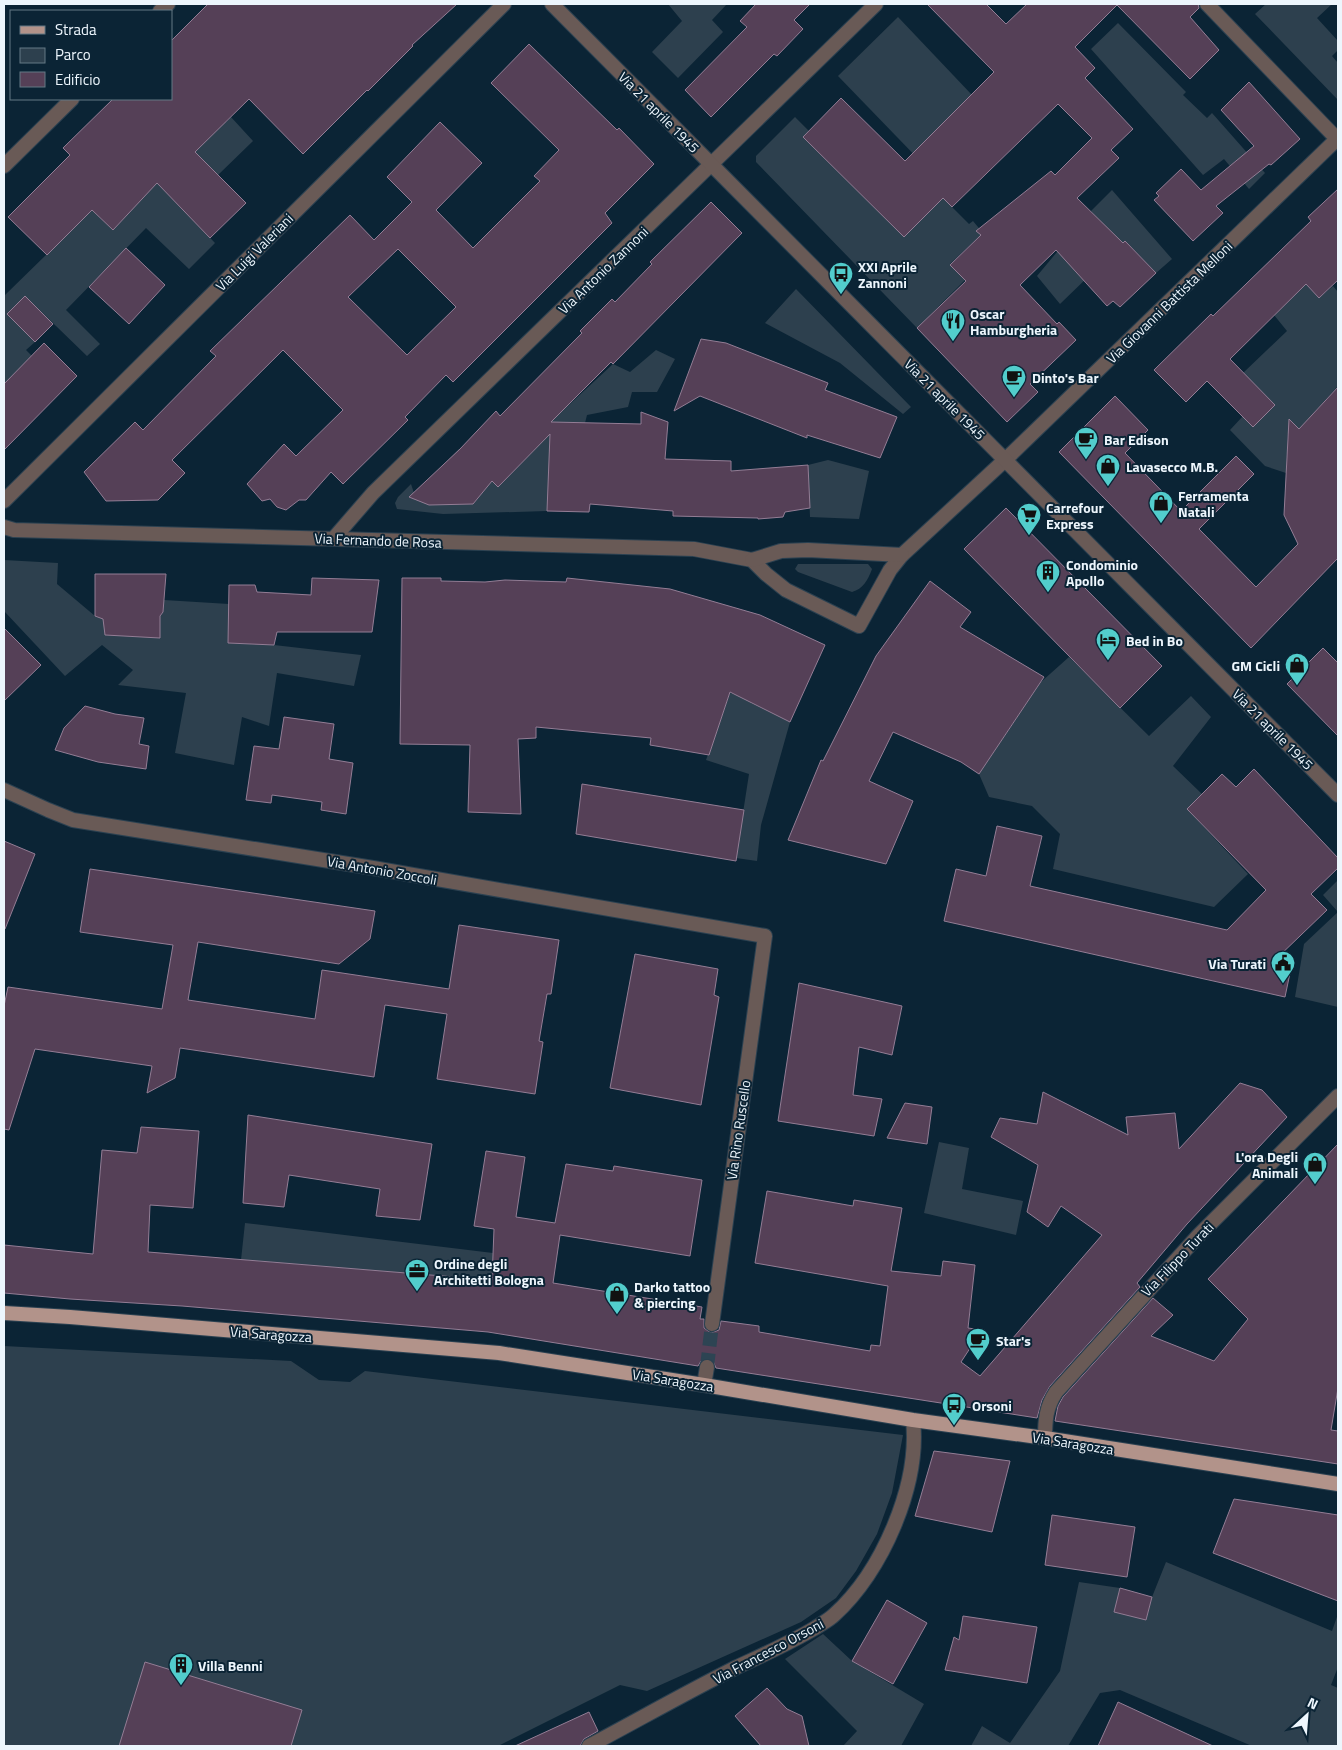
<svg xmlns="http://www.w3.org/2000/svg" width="1342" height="1750" font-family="'Titillium Web',sans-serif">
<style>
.green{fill:#2d404e}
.building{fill:#554057;stroke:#937d95;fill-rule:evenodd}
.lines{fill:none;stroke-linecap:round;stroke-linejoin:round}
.minor-tunnel{stroke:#2d4453;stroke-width:14;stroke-dasharray:14 7;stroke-linecap:butt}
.minor-casing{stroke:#2b4151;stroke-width:16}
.tertiary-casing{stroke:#2b4151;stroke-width:16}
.primary-casing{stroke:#2b4151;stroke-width:16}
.minor{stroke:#695a56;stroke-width:14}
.tertiary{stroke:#695a56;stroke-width:14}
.primary{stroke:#b2938a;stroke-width:14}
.labels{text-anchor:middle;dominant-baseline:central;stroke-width:4;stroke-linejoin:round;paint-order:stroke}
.street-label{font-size:14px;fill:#edf6fd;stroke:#0b2435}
.poi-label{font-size:14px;font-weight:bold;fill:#edf6fd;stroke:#0b2435;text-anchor:start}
</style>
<rect width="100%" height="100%" fill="#0b2435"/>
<g class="green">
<polygon points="668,4 727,4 712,20 723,32 678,78 652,52 682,21"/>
<polygon points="1266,4 1332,4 1317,18 1338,41 1338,50 1332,56 1338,63 1338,100 1255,14"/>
<polygon points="898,17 972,95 926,167 838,76"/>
<polygon points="1118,23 1186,92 1183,95 1207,118 1212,113 1265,173 1249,189 1224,159 1203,175 1091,49"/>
<polygon points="210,104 226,122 231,117 253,141 218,175 207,164 172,198 215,243 189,269 146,228 66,310 100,344 87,356 25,296 7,314 35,342 26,350 32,356 4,384 4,296 92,210 113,230 127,215"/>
<polygon points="795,117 809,131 803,137 904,237 943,198 969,224 973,221 983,233 950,264 965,280 917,328 756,162 756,156"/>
<polygon points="1112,190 1172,259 1156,273 1125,241 1060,304 1037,276 1057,252 1094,215 1091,211"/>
<polygon points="1306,284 1319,298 1333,286 1338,292 1338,386 1293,436 1288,433 1286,473 1265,466 1230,430 1243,416 1253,427 1275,405 1243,373 1287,331 1274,315"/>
<polygon points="796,289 911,407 903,414 840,363 765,323"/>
<polygon points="656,350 675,359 657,392 632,392 628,407 587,415 581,439 555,481 548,489 547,511 443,514 397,509 395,503 398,497 411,484 416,499 429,505 473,504 479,497 478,490 449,459 459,449 498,487 534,450 504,419 540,429 559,414 613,364 630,372"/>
<polygon points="828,460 869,471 859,519 810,517 808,465"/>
<polygon points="4,560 58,563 57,584 95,616 160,638 160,616 163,612 164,600 229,604 229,643 274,645 361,655 354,686 277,673 269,726 242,717 234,765 175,753 186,693 118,685 133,670 102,645 65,676 4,611"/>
<path d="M 798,564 L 868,564 L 872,569 C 868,580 863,589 852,592 L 798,572 L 795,569 Z"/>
<polygon points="1069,657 1149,736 1191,696 1211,717 1173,766 1202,794 1187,809 1248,874 1214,907 1053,869 1060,834 1032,806 989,797 979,774 1041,682"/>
<polygon points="730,693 752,700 751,703 790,722 761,825 757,861 736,858 749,774 706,760"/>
<polygon points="1338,880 1338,1007 1295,997 1304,944 1338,912 1323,895"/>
<polygon points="939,1142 969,1148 962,1189 1023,1201 1016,1235 924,1213"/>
<polygon points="245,1223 493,1253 492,1280 241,1260"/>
<polygon points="4,1346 291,1361 319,1380 350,1382 365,1371 903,1435 892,1493 877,1534 856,1571 836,1598 801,1622 647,1691 620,1685 498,1746 4,1746"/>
<polygon points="1166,1562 1332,1631 1338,1614 1338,1667 1331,1685 1338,1688 1338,1746 1252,1746 1120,1690 1100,1693 1068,1746 971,1746 982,1726 1010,1743 1060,1671 1079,1582 1120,1588 1114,1612 1146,1620 1152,1597"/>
<polygon points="823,1634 852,1661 924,1704 901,1746 843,1746 857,1731 785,1659"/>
</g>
<g class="building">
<polygon points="208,4 457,4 412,45 413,46 368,91 367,90 303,154 249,99 195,152 246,203 210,238 157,183 113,230 92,210 47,255 8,217 70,155 63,148 113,99 171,99 171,41"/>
<polygon points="756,4 810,4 794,20 803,29 777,56 774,54 711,117 685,90 747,27 740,21"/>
<polygon points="927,4 986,4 1006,24 1027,4 1198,4 1199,8 1190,17 1219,50 1190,79 1117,5 1075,47 1095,68 1085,78 1133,129 1111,150 1119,158 1077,198 1123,243 1125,241 1156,273 1120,307 1113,301 1107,306 1056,250 1020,285 1057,324 1059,322 1076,340 1030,384 1038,392 1007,422 917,328 966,281 950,265 981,235 976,231 1051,171 1055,175 1092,138 1058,104 952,207 943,198 904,237 803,137 841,98 905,161 994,72"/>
<path d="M 529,44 L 617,130 L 619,128 L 654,164 L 605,213 L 612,223 L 453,382 L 446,375 L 405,417 L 408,420 L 343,484 L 331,472 L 306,500 L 299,500 L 286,510 L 277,507 L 270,499 L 262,501 L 247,484 L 284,444 L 296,456 L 343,410 L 283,350 L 172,460 L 185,473 L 158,500 L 106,501 L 84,472 L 135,422 L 143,430 L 216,356 L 210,351 L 350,215 L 374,240 L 412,202 L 387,177 L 440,122 L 482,163 L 436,210 L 473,248 L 540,181 L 534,176 L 559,150 L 491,83 ZM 398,249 L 456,307 L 407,355 L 348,297 Z"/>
<polygon points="1249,82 1300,139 1271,165 1269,164 1216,206 1223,213 1193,241 1154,200 1159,196 1156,193 1181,169 1201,190 1254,146 1221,110"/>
<polygon points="1338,189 1338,280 1319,298 1306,284 1230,359 1275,405 1253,427 1207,381 1186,402 1154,370 1211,314 1213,316 1311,221 1308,217"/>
<polygon points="711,202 742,233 613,364 611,362 551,422 641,424 641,412 668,422 665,459 731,461 731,471 808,465 810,508 785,512 783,517 758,519 758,518 673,516 673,511 590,504 589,512 547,511 550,434 498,487 492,481 473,504 429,505 409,497 460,449 496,411 500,416 582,333 580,331 612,299 615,302 652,264 650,262"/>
<polygon points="126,248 165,285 129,324 89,287"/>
<polygon points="25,296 53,324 35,342 7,314"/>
<polygon points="701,339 726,343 828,383 825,390 897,417 880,458 807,435 807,438 700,396 674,411"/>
<polygon points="44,343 77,376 4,450 4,384"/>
<polygon points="1338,387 1338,558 1251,648 1059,452 1115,396 1148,430 1125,453 1181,511 1236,456 1254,474 1199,529 1256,587 1298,544 1284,515 1289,419 1299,429"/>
<polygon points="1006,508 1162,666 1120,708 964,549"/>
<polygon points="95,574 166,574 163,612 160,616 160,638 105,635 103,619 95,616"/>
<polygon points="312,578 379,580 372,632 277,632 274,645 228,643 229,585 255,585 257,592 311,595"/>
<polygon points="402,578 441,578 441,581 485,582 505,580 566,582 567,578 670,589 760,615 825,645 790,722 730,692 709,755 650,745 651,738 536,727 536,738 518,739 521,814 468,812 470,745 400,744"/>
<polygon points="930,581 971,612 960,627 1044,677 979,774 961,762 893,732 869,781 913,801 886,864 788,840 821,760 823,761 876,656"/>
<polygon points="4,628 41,665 4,701"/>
<polygon points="1323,648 1338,663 1338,736 1287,684"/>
<polygon points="85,706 115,714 144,718 139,744 149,746 146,769 98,762 55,750 64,728"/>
<polygon points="284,717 334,724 329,759 353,763 346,814 321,810 322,802 272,795 271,803 246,800 254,746 279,749"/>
<polygon points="1254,769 1338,858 1338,868 1311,894 1327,910 1275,960 1290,973 1285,997 944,921 956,869 986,876 997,826 1042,836 1030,886 1227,930 1266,890 1187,809 1222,774 1236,787"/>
<polygon points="582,784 744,810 736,861 576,834"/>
<polygon points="4,841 35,854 5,929 4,928"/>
<polygon points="90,869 375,911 370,939 339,964 198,942 188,1000 315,1019 322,970 449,989 459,925 559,940 551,994 547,994 539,1041 543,1042 535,1094 437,1079 447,1014 385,1005 374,1077 180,1048 175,1078 147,1093 152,1066 35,1049 9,1130 4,1129 4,1006 8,987 162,1009 173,945 80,932"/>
<polygon points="635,954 718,969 714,995 719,997 701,1105 610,1088"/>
<polygon points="799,983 902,1006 892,1055 859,1047 853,1095 882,1099 874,1136 778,1121"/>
<polygon points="1240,1083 1262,1090 1287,1117 1187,1224 1137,1283 1140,1287 1050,1386 1042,1400 1037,1418 716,1368 713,1361 708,1358 701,1361 698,1366 488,1332 182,1306 70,1299 4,1293 4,1245 93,1254 102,1150 137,1153 141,1127 199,1131 193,1208 150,1205 148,1252 492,1280 494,1229 474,1226 486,1151 525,1157 516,1217 555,1223 566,1164 613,1171 614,1166 702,1180 690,1256 560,1235 553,1283 702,1307 700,1319 704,1319 704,1328 711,1333 719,1330 721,1321 759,1326 759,1332 870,1351 871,1345 880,1346 888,1286 755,1263 767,1191 853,1206 854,1200 902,1208 891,1271 941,1276 943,1261 975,1265 968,1328 982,1330 961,1362 980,1376 1102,1235 1061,1206 1048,1227 1027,1212 1038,1165 991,1137 1000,1118 1037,1124 1043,1092 1128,1135 1126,1117 1175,1113 1179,1149"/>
<polygon points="905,1103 932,1107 927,1144 887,1138"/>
<polygon points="248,1115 432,1144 420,1220 376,1216 380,1189 289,1175 284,1207 243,1203"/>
<polygon points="1338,1144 1338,1388 1331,1430 1338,1431 1338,1464 1055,1421 1058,1406 1063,1397 1153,1298 1173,1315 1151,1336 1214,1361 1248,1319 1208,1279"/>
<polygon points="934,1451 1010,1461 992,1532 915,1516"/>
<polygon points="1234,1499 1338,1515 1338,1601 1213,1553"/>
<polygon points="1052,1515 1135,1527 1127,1577 1045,1565"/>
<polygon points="1120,1588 1152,1597 1146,1620 1114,1612"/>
<polygon points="887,1600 927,1623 893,1684 852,1661"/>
<polygon points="963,1616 1037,1627 1027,1683 945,1670 954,1637 959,1640"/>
<polygon points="145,1662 302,1710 291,1746 119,1746"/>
<polygon points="767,1688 787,1709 802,1716 809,1746 761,1746 735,1716"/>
<polygon points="1118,1702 1213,1746 1098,1746"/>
<polygon points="589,1712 598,1731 584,1739 580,1746 515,1746"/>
</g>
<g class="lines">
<polyline class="minor-tunnel" points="707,1367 712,1324"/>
<defs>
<g id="minor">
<polyline points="160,11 168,4"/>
<polyline points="4,166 72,99"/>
<polyline points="4,501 504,4"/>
<polyline points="4,527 14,530 694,549 752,560 766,574 786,590 859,626 890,570 902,555 1005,460 1337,139 1207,4"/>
<polyline points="334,538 373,493 876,4"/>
<polyline points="752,560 781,551 808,550 902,555"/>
<polyline points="4,790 48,810 73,820 373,868 765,936 712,1324"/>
<polyline points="704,1385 707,1367"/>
<path d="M 1045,1438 C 1045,1421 1046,1407 1056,1392 L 1198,1236 L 1338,1096"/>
<path d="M 589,1746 C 638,1720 687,1692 737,1667 C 763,1655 790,1643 815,1628 C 821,1624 829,1620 834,1615 C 882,1572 920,1485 913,1420"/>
</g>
<polyline id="tertiary" points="552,4 1338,795"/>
<polyline id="primary" points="4,1313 70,1317 499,1353 704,1385 913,1420 1045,1438 1338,1484"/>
</defs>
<use href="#minor" class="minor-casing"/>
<use href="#tertiary" class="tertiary-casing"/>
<use href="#primary" class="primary-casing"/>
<use href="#minor" class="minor"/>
<use href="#tertiary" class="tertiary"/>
<use href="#primary" class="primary"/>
</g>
<defs>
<symbol id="bus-pin" viewBox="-11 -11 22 30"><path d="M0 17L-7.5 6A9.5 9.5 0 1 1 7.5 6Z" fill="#52cdcc" stroke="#0b2435"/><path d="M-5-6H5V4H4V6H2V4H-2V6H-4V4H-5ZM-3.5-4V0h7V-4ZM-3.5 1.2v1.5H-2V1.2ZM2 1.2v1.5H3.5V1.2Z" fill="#111"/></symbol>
<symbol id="restaurant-pin" viewBox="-11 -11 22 30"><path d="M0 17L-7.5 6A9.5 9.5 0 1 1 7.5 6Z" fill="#52cdcc" stroke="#0b2435"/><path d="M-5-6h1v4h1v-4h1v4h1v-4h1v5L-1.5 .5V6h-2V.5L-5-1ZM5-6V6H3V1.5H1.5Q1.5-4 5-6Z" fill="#111"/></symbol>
<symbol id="cafe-pin" viewBox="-11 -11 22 30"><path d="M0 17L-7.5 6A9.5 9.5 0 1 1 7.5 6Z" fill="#52cdcc" stroke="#0b2435"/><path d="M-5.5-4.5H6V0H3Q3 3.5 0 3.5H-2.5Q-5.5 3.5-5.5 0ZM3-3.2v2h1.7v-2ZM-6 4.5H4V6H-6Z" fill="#111"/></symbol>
<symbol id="shop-pin" viewBox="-11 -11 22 30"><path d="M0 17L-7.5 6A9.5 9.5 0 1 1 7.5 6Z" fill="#52cdcc" stroke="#0b2435"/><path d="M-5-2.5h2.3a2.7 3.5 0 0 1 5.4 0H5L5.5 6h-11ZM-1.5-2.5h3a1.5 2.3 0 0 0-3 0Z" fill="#111"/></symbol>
<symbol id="supermarket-pin" viewBox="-11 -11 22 30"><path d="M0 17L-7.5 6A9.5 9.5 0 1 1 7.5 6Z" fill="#52cdcc" stroke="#0b2435"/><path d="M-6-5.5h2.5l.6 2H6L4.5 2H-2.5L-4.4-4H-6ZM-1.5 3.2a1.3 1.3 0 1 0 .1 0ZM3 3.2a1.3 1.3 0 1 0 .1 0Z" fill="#111"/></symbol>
<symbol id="building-pin" viewBox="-11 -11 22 30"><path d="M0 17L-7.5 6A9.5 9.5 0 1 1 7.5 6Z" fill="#52cdcc" stroke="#0b2435"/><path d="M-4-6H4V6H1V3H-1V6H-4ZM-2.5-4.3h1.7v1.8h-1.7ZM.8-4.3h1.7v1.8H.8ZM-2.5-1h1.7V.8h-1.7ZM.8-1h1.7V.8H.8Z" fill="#111"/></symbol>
<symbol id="hotel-pin" viewBox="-11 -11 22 30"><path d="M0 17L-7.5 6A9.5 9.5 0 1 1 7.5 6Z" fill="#52cdcc" stroke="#0b2435"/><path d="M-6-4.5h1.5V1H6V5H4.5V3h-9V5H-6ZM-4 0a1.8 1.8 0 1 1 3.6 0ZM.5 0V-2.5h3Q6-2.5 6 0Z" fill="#111"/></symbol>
<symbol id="civic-pin" viewBox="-11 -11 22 30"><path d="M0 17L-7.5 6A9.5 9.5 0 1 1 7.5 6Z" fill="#52cdcc" stroke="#0b2435"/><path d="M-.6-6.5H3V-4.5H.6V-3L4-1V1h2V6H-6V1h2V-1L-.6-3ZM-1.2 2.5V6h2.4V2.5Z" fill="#111"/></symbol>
<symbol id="office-pin" viewBox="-11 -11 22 30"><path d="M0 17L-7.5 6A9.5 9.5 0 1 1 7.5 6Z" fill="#52cdcc" stroke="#0b2435"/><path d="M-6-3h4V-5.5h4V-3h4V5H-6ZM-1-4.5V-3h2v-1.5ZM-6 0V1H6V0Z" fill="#111"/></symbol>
</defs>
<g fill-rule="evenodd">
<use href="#bus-pin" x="827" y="260" width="28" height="38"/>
<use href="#restaurant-pin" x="939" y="307" width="28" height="38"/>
<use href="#cafe-pin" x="1000" y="363" width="28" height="38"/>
<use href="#cafe-pin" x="1072" y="425" width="28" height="38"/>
<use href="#shop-pin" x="1094" y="452" width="28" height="38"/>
<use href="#shop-pin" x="1147" y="489" width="28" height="38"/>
<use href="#supermarket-pin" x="1015" y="501" width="28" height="38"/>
<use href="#building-pin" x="1034" y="558" width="28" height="38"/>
<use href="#hotel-pin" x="1094" y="626" width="28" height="38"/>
<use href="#shop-pin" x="1283" y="651" width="28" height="38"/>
<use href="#civic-pin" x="1269" y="949" width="28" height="38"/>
<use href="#shop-pin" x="1301" y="1150" width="28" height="38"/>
<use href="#office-pin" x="403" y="1257" width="28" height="38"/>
<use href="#shop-pin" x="603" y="1280" width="28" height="38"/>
<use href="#cafe-pin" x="964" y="1326" width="28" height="38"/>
<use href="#bus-pin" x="940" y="1391" width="28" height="38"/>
<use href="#building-pin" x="167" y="1651" width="28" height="38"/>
</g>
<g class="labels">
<g class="street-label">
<text transform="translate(659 112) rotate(45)">Via 21 aprile 1945</text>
<text transform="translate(254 252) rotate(-45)">Via Luigi Valeriani</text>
<text transform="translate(603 270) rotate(-44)">Via Antonio Zannoni</text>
<text transform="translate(1169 302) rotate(-44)">Via Giovanni Battista Melloni</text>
<text transform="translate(945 399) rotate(45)">Via 21 aprile 1945</text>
<text transform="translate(378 540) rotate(2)">Via Fernando de Rosa</text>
<text transform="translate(1273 729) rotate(45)">Via 21 aprile 1945</text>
<text transform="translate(382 870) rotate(10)">Via Antonio Zoccoli</text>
<text transform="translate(738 1130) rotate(-82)">Via Rino Ruscello</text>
<text transform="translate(1177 1259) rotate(-46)">Via Filippo Turati</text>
<text transform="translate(271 1334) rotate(4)">Via Saragozza</text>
<text transform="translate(673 1380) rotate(9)">Via Saragozza</text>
<text transform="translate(1073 1443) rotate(9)">Via Saragozza</text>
<text transform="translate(768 1651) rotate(-28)">Via Francesco Orsoni</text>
</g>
<g class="poi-label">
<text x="858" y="266">XXI Aprile<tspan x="858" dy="16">Zannoni</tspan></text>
<text x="970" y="313">Oscar<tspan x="970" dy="16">Hamburgheria</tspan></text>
<text x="1032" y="377">Dinto's Bar</text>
<text x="1104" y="439">Bar Edison</text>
<text x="1126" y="466">Lavasecco M.B.</text>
<text x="1178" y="495">Ferramenta<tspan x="1178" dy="16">Natali</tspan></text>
<text x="1046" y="507">Carrefour<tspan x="1046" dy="16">Express</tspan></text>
<text x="1066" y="564">Condominio<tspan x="1066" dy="16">Apollo</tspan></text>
<text x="1126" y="640">Bed in Bo</text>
<text x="1280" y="665" text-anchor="end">GM Cicli</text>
<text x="1266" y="963" text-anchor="end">Via Turati</text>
<text x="1298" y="1156" text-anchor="end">L'ora Degli<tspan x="1298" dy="16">Animali</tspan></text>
<text x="434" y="1263">Ordine degli<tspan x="434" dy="16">Architetti Bologna</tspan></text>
<text x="634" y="1286">Darko tattoo<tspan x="634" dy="16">&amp; piercing</tspan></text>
<text x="996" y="1340">Star's</text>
<text x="972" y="1405">Orsoni</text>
<text x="198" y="1665">Villa Benni</text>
</g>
</g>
<rect width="1342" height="1750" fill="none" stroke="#edf6fd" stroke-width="10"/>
<rect x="10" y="10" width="162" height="90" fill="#0b2435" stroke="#657885"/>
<rect x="20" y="26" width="25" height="8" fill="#b2938a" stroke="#657885"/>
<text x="55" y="35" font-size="15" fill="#edf6fd">Strada</text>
<rect x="20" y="48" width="25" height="15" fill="#2d404e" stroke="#657885"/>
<text x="55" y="60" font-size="15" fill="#edf6fd">Parco</text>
<rect x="20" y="72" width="25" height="15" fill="#554057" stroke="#657885"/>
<text x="55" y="85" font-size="15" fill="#edf6fd">Edificio</text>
<g transform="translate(1307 1715) rotate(26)" stroke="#0b2435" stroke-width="4" paint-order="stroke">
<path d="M0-4L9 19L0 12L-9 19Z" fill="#edf6fd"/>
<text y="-8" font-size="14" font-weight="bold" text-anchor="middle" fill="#edf6fd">N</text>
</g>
</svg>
